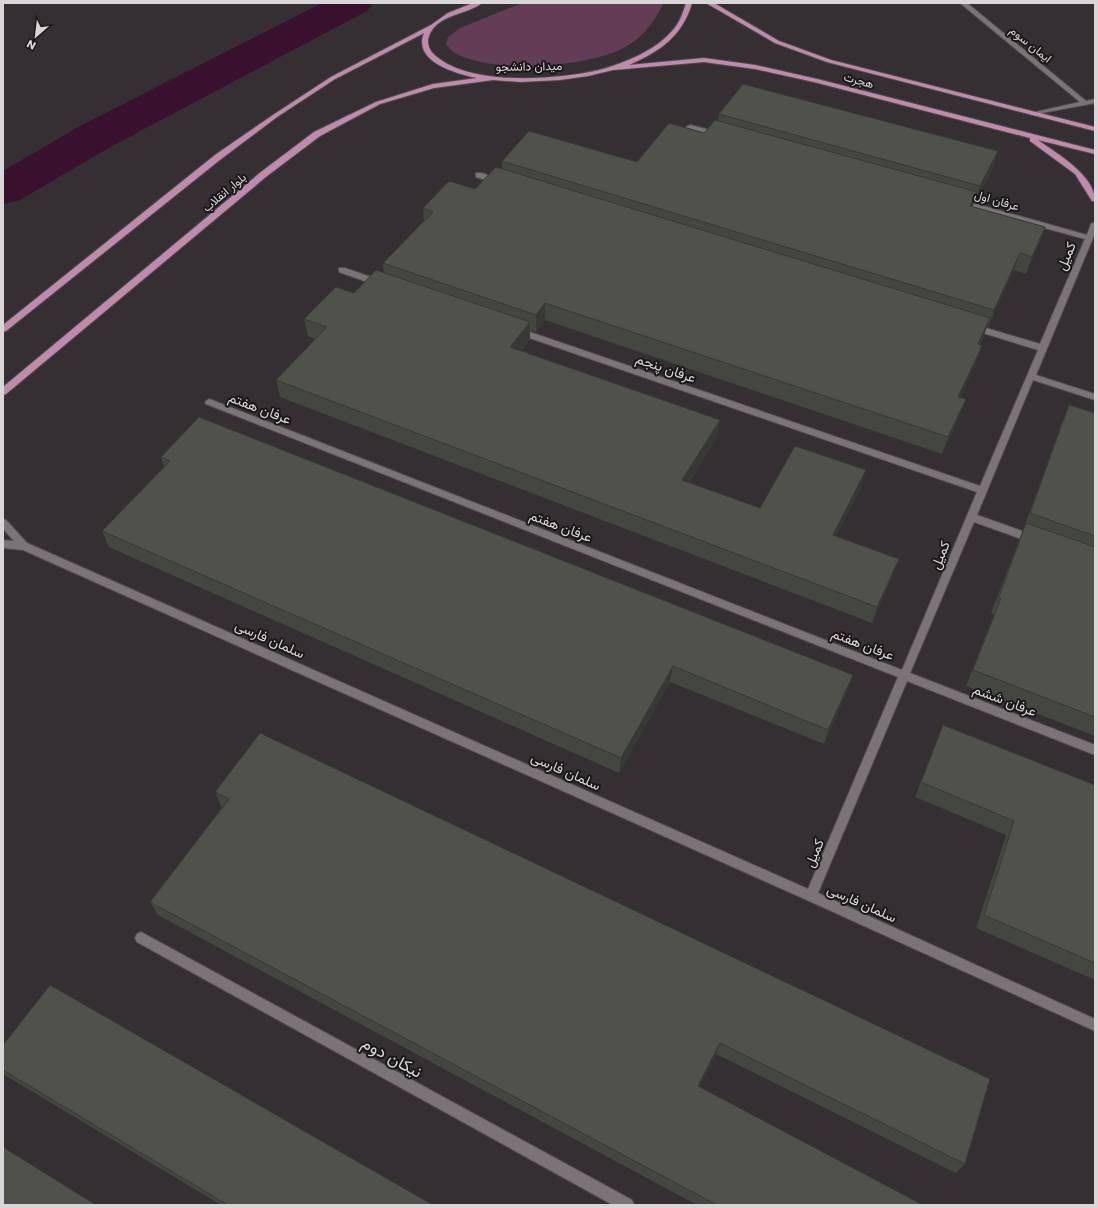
<svg xmlns="http://www.w3.org/2000/svg" width="1098" height="1208" font-family="Poppins,Vazirmatn,sans-serif">
<style>
.green{fill:#633d55}
.lines{fill:none;stroke-linecap:round;stroke-linejoin:round}
.river{fill:#39102d;fill-rule:evenodd}
.minor-casing{stroke:#524c50;stroke-width:2}
.major-casing{stroke:#524c50;stroke-width:2}
.minor{fill:#7b7378;fill-rule:evenodd}
.major{fill:#be8bac;fill-rule:evenodd}
.wall{fill:#444640}
.shaded-wall{fill:#373934}
.building{fill:#4f514a;stroke:#373934}
.labels{text-anchor:middle;dominant-baseline:central;stroke-width:4;stroke-linejoin:round;paint-order:stroke}
.far-street-label{font-size:12px;fill:#dad6d8;stroke:#1b181a}
.street-label{font-size:14px;fill:#dad6d8;stroke:#1b181a}
.near-street-label{font-size:17px;fill:#dad6d8;stroke:#1b181a}
</style>
<rect width="100%" height="100%" fill="#352f33"/>
<path class="green" d="M 522,3 L 663,3 L 663,4 C 653,25 639,42 617,51 C 579,67 491,74 455,53 C 451,51 449,47 446,44 L 448,37 L 460,28 Z"/>
<g class="lines">
<polygon class="river" points="322,3 373,3 367,11 112,146 20,200 3,204 3,171 80,126"/>
<defs>
<g id="minor">
<polygon points="960,3 967,3 1086,101 1095,99 1095,103 1031,115 1031,113 1080,102"/>
<polygon points="690,125 722,133 723,135 719,137 688,128 686,127"/>
<polygon points="476,173 482,173 502,181 498,183 495,183 476,177"/>
<polygon points="956,200 962,200 1087,235 1091,224 1095,222 1095,233 1036,375 1095,394 1095,400 1033,380 977,515 1036,536 1038,539 1033,543 974,522 910,673 1095,745 1095,755 907,681 818,893 1095,1019 1095,1031 807,900 23,550 3,548 3,540 14,541 3,529 3,519 6,520 27,543 808,889 898,677 206,404 205,402 209,399 212,400 902,670 977,492 515,333 514,331 515,329 521,329 980,486 1038,350 970,329 969,327 973,324 1040,344 1085,239 956,204"/>
<polygon points="339,268 345,268 382,281 383,283 382,285 376,285 339,272"/>
<polygon points="141,932 632,1200 634,1205 613,1205 137,942 135,938 137,934"/>
</g>
<g id="major">
<path d="M 473,3 L 482,3 C 467,15 437,14 429,36 C 426,44 430,52 437,57 C 472,86 556,80 599,70 C 625,63 655,51 673,30 C 680,22 683,13 686,3 L 692,3 C 682,37 660,51 629,65 L 704,58 L 755,65 L 817,79 L 1095,150 L 1095,154 L 1038,140 C 1057,154 1095,175 1095,201 L 1092,201 L 1075,174 L 1030,141 L 1030,138 L 814,82 L 755,69 L 704,62 L 613,70 L 588,76 L 560,80 L 520,82 L 493,80 L 434,88 L 380,104 L 320,136 L 267,176 L 6,394 L 3,395 L 3,387 L 261,172 L 314,132 L 376,102 L 433,84 L 477,78 C 458,74 412,62 424,33 L 335,79 L 277,117 L 221,159 L 6,331 L 3,332 L 3,325 L 215,155 L 273,115 L 331,77 L 431,25 L 448,13 Z"/>
<polygon points="706,3 714,3 779,41 831,60 1095,127 1095,131 827,62 775,43"/>
</g>
</defs>
<use href="#minor" class="minor-casing"/>
<use href="#major" class="major-casing"/>
<use href="#minor" class="minor"/>
<use href="#major" class="major"/>
</g>
<g class="wall">
<polygon points="719,114 998,151 993,168 975,202 974,202 972,207 1045,227 1039,244 1026,274 1014,270 988,327 987,326 984,335 980,345 976,363 960,397 960,416 942,454 545,320 536,332 530,330 530,339 521,351 720,420 717,437 689,483 760,508 861,487 836,536 893,575 872,623 280,397 276,380 315,339 308,336 304,319 354,293 384,273 383,263 424,221 423,208 475,189 502,168 502,161 637,162 704,133 718,121"/>
<polygon points="1069,405 1095,413 1095,736 966,686 994,614 991,613 1019,540 1023,530 1062,422"/>
<polygon points="161,457 848,690 824,744 670,682 619,773 109,547 102,531 164,467"/>
<polygon points="943,725 1095,785 1095,980 976,928 1006,835 915,797 937,740"/>
<polygon points="215,792 965,1164 956,1173 716,1054 699,1087 923,1205 697,1205 158,915 150,902 222,807 221,806"/>
<polygon points="3,1045 433,1205 221,1205 3,1074"/>
</g>
<g class="shaded-wall">
<polygon points="998,151 993,168 975,202 980,186"/>
<polygon points="977,192 972,209 970,206"/>
<polygon points="1045,227 1039,244 1026,274 1032,257"/>
<polygon points="1020,253 1014,270 988,327 994,310"/>
<polygon points="545,303 545,320 536,332 536,315"/>
<polygon points="990,318 984,335 972,361 978,344"/>
<polygon points="530,322 530,339 510,364 510,347"/>
<polygon points="982,346 976,363 953,413 958,397"/>
<polygon points="966,399 960,416 942,454 948,437"/>
<polygon points="720,420 717,437 680,497 682,480"/>
<polygon points="866,470 861,487 829,551 833,535"/>
<polygon points="899,559 893,575 872,623 877,607"/>
<polygon points="673,666 670,682 619,773 621,758"/>
<polygon points="853,675 848,690 824,744 828,730"/>
<polygon points="720,1043 716,1054 695,1096 698,1086"/>
</g>
<g class="building">
<polygon points="743,84 998,151 980,186 719,114"/>
<polygon points="715,120 977,192 970,206 1045,227 1032,257 1020,253 994,310 502,161 529,131 637,162 669,123 704,133"/>
<polygon points="496,167 990,318 978,344 982,346 958,397 966,399 948,437 545,303 536,315 383,263 433,212 423,208 449,181 475,189"/>
<polygon points="376,270 530,322 510,347 720,420 682,480 760,508 795,446 866,470 833,535 899,559 877,607 276,380 327,327 304,319 336,287 354,293"/>
<polygon points="1069,405 1095,413 1095,536 1030,513"/>
<polygon points="199,417 853,675 828,730 673,666 621,758 102,531 170,461 161,457"/>
<polygon points="1026,523 1095,547 1095,717 973,670 1001,598 999,597"/>
<polygon points="943,725 1095,785 1095,963 984,915 1014,821 921,782"/>
<polygon points="260,733 990,1079 965,1164 720,1043 698,1086 923,1205 717,1205 150,902 229,799 215,792"/>
<polygon points="50,985 433,1205 228,1205 3,1070 3,1045"/>
<polygon points="3,1147 96,1205 3,1205"/>
</g>
<g class="labels">
<g class="far-street-label">
<text transform="translate(1031 44) rotate(39)">ایمان سوم</text>
<text transform="translate(529 66) rotate(-1)">میدان دانشجو</text>
<text transform="translate(859 80) rotate(15)">هجرت</text>
<text transform="translate(224 192) rotate(-40)">بلوار انقلاب</text>
<text transform="translate(997 200) rotate(16)">عرفان اول</text>
</g>
<g class="street-label">
<text transform="translate(1066 256) rotate(-67)">کمیل</text>
<text transform="translate(666 368) rotate(19)">عرفان پنجم</text>
<text transform="translate(260 408) rotate(21)">عرفان هفتم</text>
<text transform="translate(561 526) rotate(21)">عرفان هفتم</text>
<text transform="translate(940 555) rotate(-67)">کمیل</text>
<text transform="translate(270 639) rotate(24)">سلمان فارسی</text>
<text transform="translate(863 644) rotate(21)">عرفان هفتم</text>
<text transform="translate(1005 700) rotate(21)">عرفان ششم</text>
<text transform="translate(566 771) rotate(24)">سلمان فارسی</text>
<text transform="translate(814 853) rotate(-67)">کمیل</text>
<text transform="translate(862 903) rotate(24)">سلمان فارسی</text>
</g>
<g class="near-street-label">
<text transform="translate(392 1057) rotate(29)">نیکان دوم</text>
</g>
</g>
<rect width="1098" height="1208" fill="none" stroke="#dad6d8" stroke-width="8"/>
<g transform="translate(36 36) rotate(208)" stroke="#1b181a" stroke-width="3" paint-order="stroke">
<path d="M0-3L7 15L0 10L-7 15Z" fill="#dad6d8"/>
<text y="-6" font-size="11" font-weight="bold" text-anchor="middle" fill="#dad6d8">N</text>
</g>
</svg>
